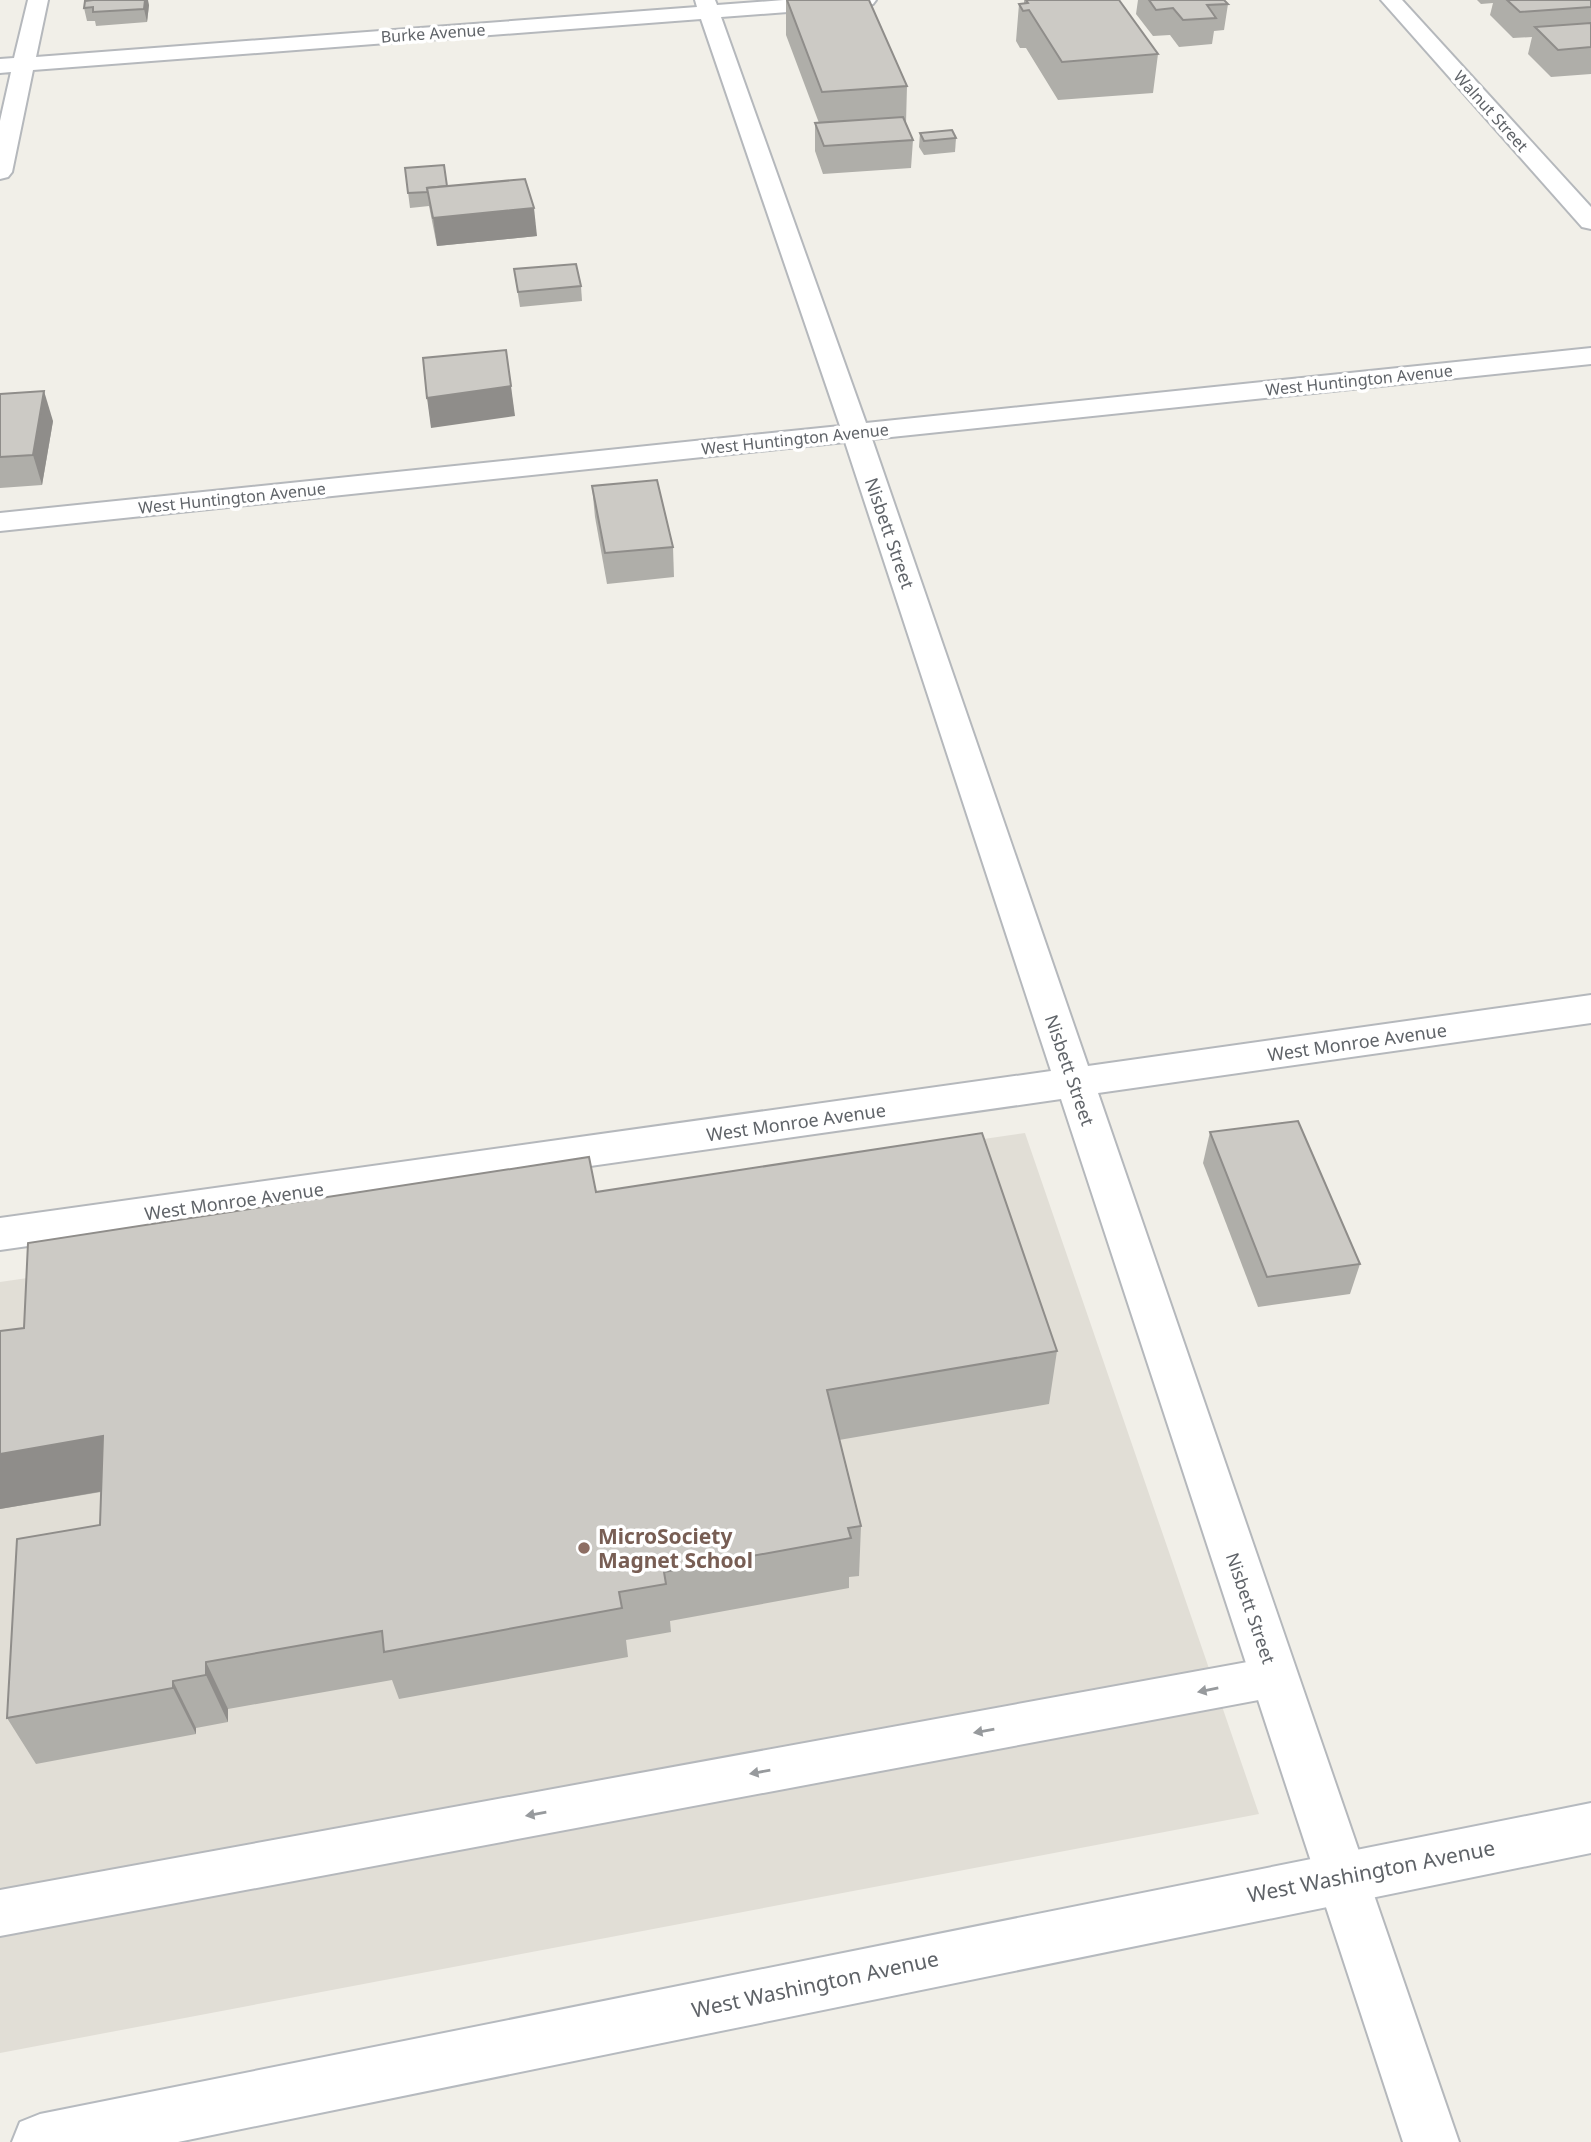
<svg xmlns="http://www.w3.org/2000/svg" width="1591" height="2142" font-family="'Noto Sans',sans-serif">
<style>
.education{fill:#e1ded6}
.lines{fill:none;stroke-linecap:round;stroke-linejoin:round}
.lane-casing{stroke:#b5b8bc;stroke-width:4}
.street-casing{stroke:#b5b8bc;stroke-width:4}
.secondary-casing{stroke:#b6babf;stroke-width:4}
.lane{fill:#fff;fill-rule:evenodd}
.street{fill:#fff;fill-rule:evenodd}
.secondary{fill:#fff;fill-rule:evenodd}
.wall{fill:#afaea9}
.shaded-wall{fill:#8f8d8a}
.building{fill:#cccac5;stroke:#8f8d8a;stroke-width:2}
.oneway{fill:#979a9d}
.education-dot{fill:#8d6e63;stroke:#fff;stroke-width:2.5}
.labels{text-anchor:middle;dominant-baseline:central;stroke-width:7;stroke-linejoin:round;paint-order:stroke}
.far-street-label{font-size:16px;fill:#5f6368;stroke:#fff}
.street-label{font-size:18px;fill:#5f6368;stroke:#fff}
.near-education-label{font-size:21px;font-weight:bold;fill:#785e54;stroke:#fff;text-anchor:start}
.near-street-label{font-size:21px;fill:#5f6368;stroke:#fff}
</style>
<rect width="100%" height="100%" fill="#f1efe8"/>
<polygon class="education" points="1025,1133 1259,1814 0,2053 0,1282"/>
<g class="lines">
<defs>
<polygon id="lane" points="1275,1657 1290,1663 1296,1677 1290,1691 1275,1697 0,1936 0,1890"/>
<g id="street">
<polygon points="28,0 48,0 36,57 697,7 695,0 715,0 717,5 784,0 876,0 873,4 866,6 721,17 866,423 1591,348 1591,364 872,439 1088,1066 1591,995 1591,1023 1098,1093 1459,2142 1403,2142 1061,1099 0,1250 0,1218 1051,1071 845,442 0,531 0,513 840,426 701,19 33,70 12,172 8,177 0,179 0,121 11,72 0,73 0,59 14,58"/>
<polygon points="1381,0 1402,0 1591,207 1591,229 1582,227"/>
</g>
<polygon id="secondary" points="1591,1803 1591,1853 178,2142 12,2142 20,2122 40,2114"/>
</defs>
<use href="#lane" class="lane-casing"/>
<use href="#street" class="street-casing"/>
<use href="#secondary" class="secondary-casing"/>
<use href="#lane" class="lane"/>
<use href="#street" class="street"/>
<use href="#secondary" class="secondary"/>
</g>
<g class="wall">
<polygon points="786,0 869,0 907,86 906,123 913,140 911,168 823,174 815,151 815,123 819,123 786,35"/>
<polygon points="1024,0 1119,0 1158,54 1153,93 1058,100 1026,48 1020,48 1016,41 1019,4 1024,3"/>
<polygon points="1138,0 1224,0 1228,4 1224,30 1214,31 1212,44 1179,47 1170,35 1153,36 1136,14"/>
<polygon points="1477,0 1591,0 1591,74 1551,77 1528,54 1532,37 1513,38 1490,15 1493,3 1481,4"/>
<polygon points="149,5 147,22 96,26 95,21 87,21 84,8"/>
<polygon points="920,133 956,138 955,152 924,155 919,147"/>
<polygon points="405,168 447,186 537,236 437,246 429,206 410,208"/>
<polygon points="514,269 581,286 582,301 520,307"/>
<polygon points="0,394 53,421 42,485 0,488"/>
<polygon points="592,486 673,547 674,577 607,584 595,517"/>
<polygon points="1210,1132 1360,1264 1350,1294 1258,1307 1203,1163"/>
<polygon points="596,1192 1057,1351 1049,1404 839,1440 861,1526 859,1576 849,1577 849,1588 670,1621 671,1632 626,1640 628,1657 399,1699 392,1680 228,1709 228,1722 196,1728 196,1734 36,1764 7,1718 100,1525 101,1492 0,1509 24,1328"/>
</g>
<g class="shaded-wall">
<polygon points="145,0 148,0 149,5 147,22 144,9"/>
<polygon points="534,208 537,236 437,246 433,218"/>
<polygon points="511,386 515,416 431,428 427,398"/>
<polygon points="44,391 53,421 42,485 33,455"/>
<polygon points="103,1436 127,1487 0,1509 0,1454"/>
<polygon points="206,1662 228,1709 228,1722 206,1675"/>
<polygon points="173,1681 196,1728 196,1734 173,1688"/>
</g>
<g class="building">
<polygon points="93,0 145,0 144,9 93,12 93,7 84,8 85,1"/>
<polygon points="787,0 869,0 907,86 822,92"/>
<polygon points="1026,0 1119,0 1158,54 1062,62 1029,10 1023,11 1019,4 1028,3"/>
<polygon points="1149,0 1224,0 1228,4 1207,5 1216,18 1183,20 1173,8 1156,10"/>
<polygon points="1507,0 1591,0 1591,7 1520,12"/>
<polygon points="1591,23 1591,47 1558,50 1535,27"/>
<polygon points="903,117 913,140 824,146 815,123"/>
<polygon points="952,130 956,138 924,141 920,133"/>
<polygon points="444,165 447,186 427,188 428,192 408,193 405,168"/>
<polygon points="525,179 534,208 433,218 427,188"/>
<polygon points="576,264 581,286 518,292 514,269"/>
<polygon points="506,350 511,386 427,398 423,358"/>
<polygon points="44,391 33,455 0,457 0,394"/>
<polygon points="657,480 673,547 605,553 592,486"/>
<polygon points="1298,1121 1360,1264 1267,1277 1210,1132"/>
<polygon points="982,1133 1057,1351 827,1390 861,1526 848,1528 851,1538 664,1572 666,1584 619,1592 622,1608 384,1652 382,1631 206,1662 206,1675 173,1681 173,1688 7,1718 17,1539 100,1525 103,1436 0,1454 0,1331 24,1328 28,1243 589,1157 596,1192"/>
</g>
<defs><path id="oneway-solid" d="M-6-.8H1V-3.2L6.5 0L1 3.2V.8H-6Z" transform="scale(1.75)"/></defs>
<g class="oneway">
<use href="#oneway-solid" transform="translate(1208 1690) rotate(169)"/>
<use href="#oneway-solid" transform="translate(984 1731) rotate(170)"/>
<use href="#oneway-solid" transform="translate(760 1772) rotate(170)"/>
<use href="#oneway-solid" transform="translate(536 1814) rotate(170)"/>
</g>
<circle class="education-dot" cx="584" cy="1548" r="7"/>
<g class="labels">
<g class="far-street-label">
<text transform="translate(433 33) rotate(-4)">Burke Avenue</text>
<text transform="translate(1491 111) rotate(48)">Walnut Street</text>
<text transform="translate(1359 380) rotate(-6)">West Huntington Avenue</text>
<text transform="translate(795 439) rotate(-6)">West Huntington Avenue</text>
<text transform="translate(232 498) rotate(-6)">West Huntington Avenue</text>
</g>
<g class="street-label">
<text transform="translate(890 533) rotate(71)">Nisbett Street</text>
<text transform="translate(1357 1042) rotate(-8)">West Monroe Avenue</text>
<text transform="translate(1070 1070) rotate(71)">Nisbett Street</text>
<text transform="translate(796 1122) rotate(-8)">West Monroe Avenue</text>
<text transform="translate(234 1201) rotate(-8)">West Monroe Avenue</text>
<text transform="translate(1251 1608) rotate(71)">Nisbett Street</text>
</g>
<g class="near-education-label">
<text x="598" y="1536">MicroSociety<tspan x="598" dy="24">Magnet School</tspan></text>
</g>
<g class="near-street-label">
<text transform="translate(1371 1871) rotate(-11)">West Washington Avenue</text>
<text transform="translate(815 1984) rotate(-12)">West Washington Avenue</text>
</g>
</g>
</svg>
